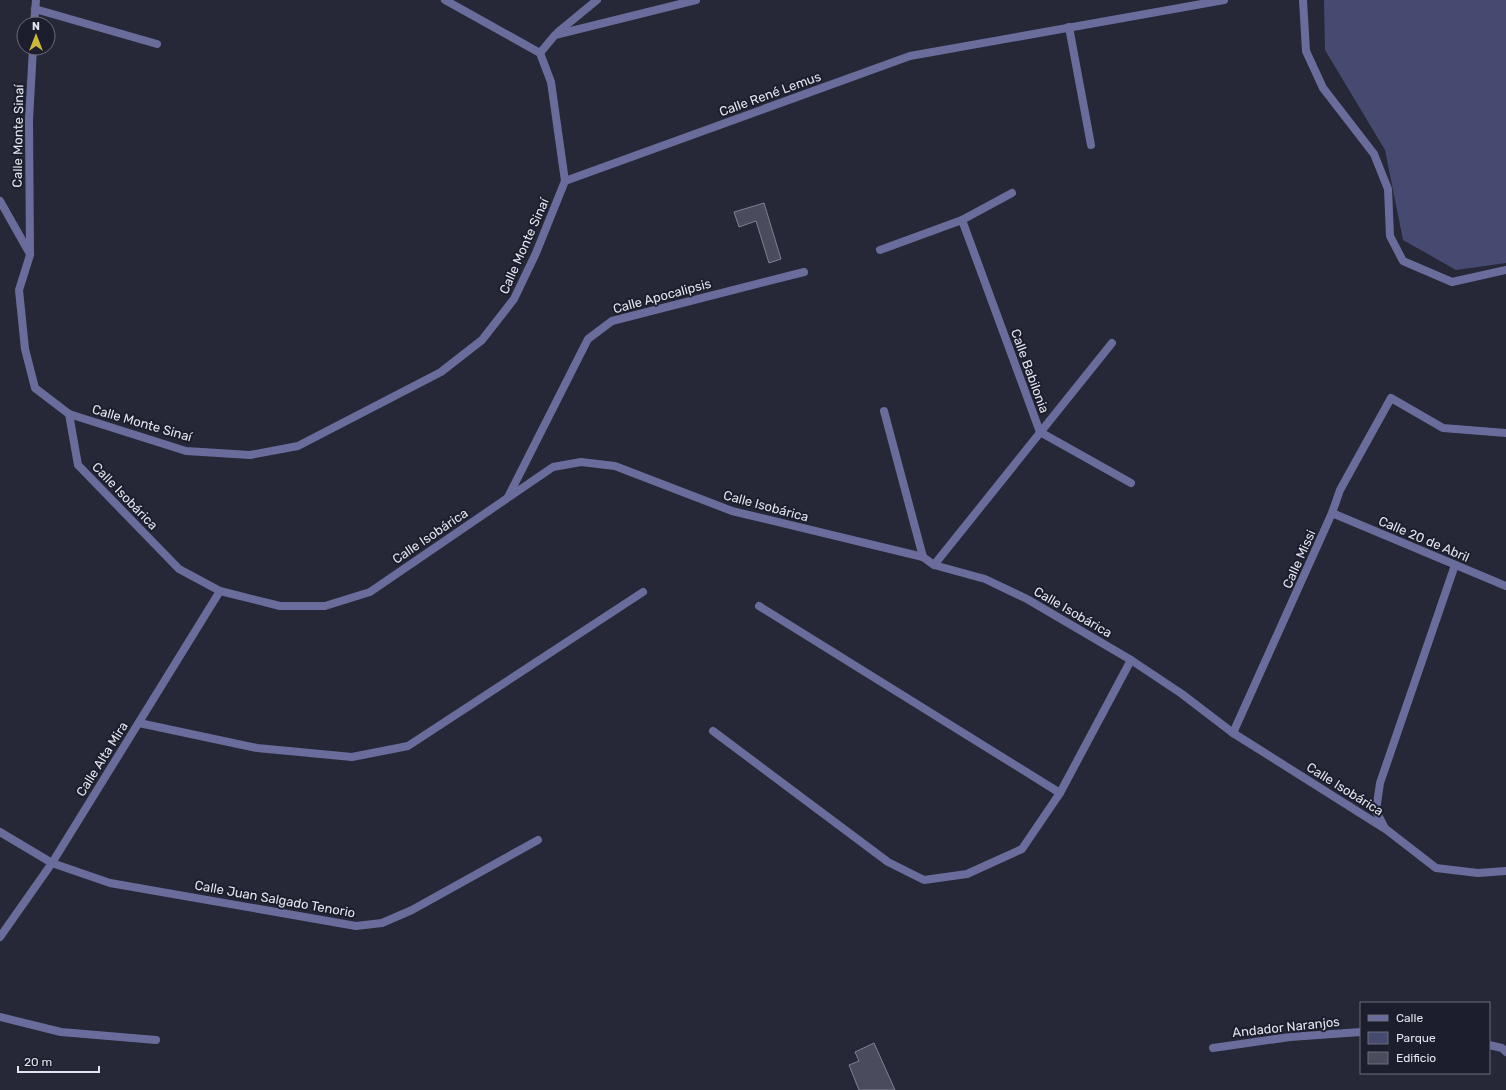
<svg xmlns="http://www.w3.org/2000/svg" width="1506" height="1090" font-family="Rubik,sans-serif">
<style>
.green{fill:#474a70}
.building{fill:#4a4c5d;stroke:#7e8094}
.lines{fill:none;stroke-linecap:round;stroke-linejoin:round}
.street{stroke:#6a6d9c;stroke-width:8}
.labels{text-anchor:middle;dominant-baseline:central;stroke-width:4;stroke-linejoin:round;paint-order:stroke}
.street-label{font-size:13px;fill:#e2e4ee;stroke:#1d1e2d}
</style>
<rect width="100%" height="100%" fill="#262737"/>
<polygon class="green" points="1324,0 1506,0 1506,263 1456,270 1403,240 1385,150 1325,50"/>
<g class="building">
<polygon points="764,203 781,259 769,263 756,221 739,227 734,212"/>
<polygon points="874,1043 895,1090 859,1090 849,1065 859,1061 855,1052"/>
</g>
<g class="lines">
<g class="street">
<polyline points="1303,0 1306,51 1323,88 1374,154 1388,189 1390,236 1403,261 1452,282 1506,270"/>
<polyline points="35,9 157,44"/>
<polyline points="34,24 36,0"/>
<polyline points="1069,27 1091,145"/>
<polyline points="558,32 597,0"/>
<polyline points="33,48 29,120 30,255 19,290 25,349 35,388 69,414 186,451 250,455 298,446 441,372 482,340 514,299 536,253 565,181 551,82 540,53 445,0"/>
<polyline points="540,53 555,35 696,0"/>
<polyline points="565,181 910,56 1224,0"/>
<polyline points="0,201 30,254"/>
<polyline points="962,220 1040,432 1131,483"/>
<polyline points="880,250 962,220 1012,193"/>
<polyline points="884,411 923,557"/>
<polyline points="69,414 78,465 179,569 220,591 280,606 325,606 370,592 553,467 581,462 615,466 732,511 923,557 934,565 985,579 1027,599 1131,660 1182,694 1233,733 1387,830 1436,868 1478,873 1506,871"/>
<polyline points="508,497 588,339 612,321 804,272"/>
<polyline points="1332,513 1506,586"/>
<polyline points="934,565 1112,343"/>
<polyline points="759,606 1060,793"/>
<polyline points="139,723 257,748 352,757 408,746 643,592"/>
<polyline points="713,731 888,862 924,880 967,874 1022,849 1060,793 1131,660"/>
<polyline points="1233,733 1332,513 1340,490 1391,398 1443,428 1506,433"/>
<polyline points="1385,828 1376,811 1380,783 1455,565"/>
<polyline points="0,832 52,863 110,883 356,926 382,923 412,910 538,840"/>
<polyline points="0,937 52,863 220,591"/>
<polyline points="0,1017 61,1032 156,1040"/>
<polyline points="1489,1045 1502,1048 1506,1052"/>
<polyline points="1213,1048 1290,1037 1361,1032"/>
</g>
</g>
<g class="labels">
<g class="street-label">
<text transform="translate(770 94) rotate(-20)">Calle René Lemus</text>
<text transform="translate(18 136) rotate(-89)">Calle Monte Sinaí</text>
<text transform="translate(524 246) rotate(-66)">Calle Monte Sinaí</text>
<text transform="translate(662 296) rotate(-15)">Calle Apocalipsis</text>
<text transform="translate(1030 371) rotate(70)">Calle Babilonia</text>
<text transform="translate(142 423) rotate(16)">Calle Monte Sinaí</text>
<text transform="translate(125 496) rotate(46)">Calle Isobárica</text>
<text transform="translate(766 506) rotate(15)">Calle Isobárica</text>
<text transform="translate(430 536) rotate(-34)">Calle Isobárica</text>
<text transform="translate(1424 539) rotate(23)">Calle 20 de Abril</text>
<text transform="translate(1299 559) rotate(-66)">Calle Missi</text>
<text transform="translate(1073 612) rotate(30)">Calle Isobárica</text>
<text transform="translate(102 759) rotate(-58)">Calle Alta Mira</text>
<text transform="translate(1345 789) rotate(32)">Calle Isobárica</text>
<text transform="translate(275 899) rotate(10)">Calle Juan Salgado Tenorio</text>
<text transform="translate(1286 1027) rotate(-6)">Andador Naranjos</text>
</g>
</g>
<rect x="1360" y="1002" width="130" height="72" fill="#1d1e2d" stroke="#6c6d7a"/>
<rect x="1368" y="1015" width="20" height="6" fill="#6a6d9c" stroke="#6c6d7a"/>
<text x="1396" y="1022" font-size="12" fill="#e2e4ee">Calle</text>
<rect x="1368" y="1032" width="20" height="12" fill="#474a70" stroke="#6c6d7a"/>
<text x="1396" y="1042" font-size="12" fill="#e2e4ee">Parque</text>
<rect x="1368" y="1052" width="20" height="12" fill="#4a4c5d" stroke="#6c6d7a"/>
<text x="1396" y="1062" font-size="12" fill="#e2e4ee">Edificio</text>
<g transform="translate(36 36)"><circle r="19" fill="#1d1e2d" stroke="#6c6d7a"/>
<path d="M0-3L7 15L0 10L-7 15Z" fill="#cdb938"/>
<text y="-6" font-size="11" font-weight="bold" text-anchor="middle" fill="#e2e4ee">N</text>
</g>
<path d="M18 1066v6h81v-6" fill="none" stroke="#e2e4ee" stroke-width="2"/>
<text x="24" y="1066" font-size="12" fill="#e2e4ee" stroke="#1d1e2d" stroke-width="3" paint-order="stroke">20 m</text>
</svg>
